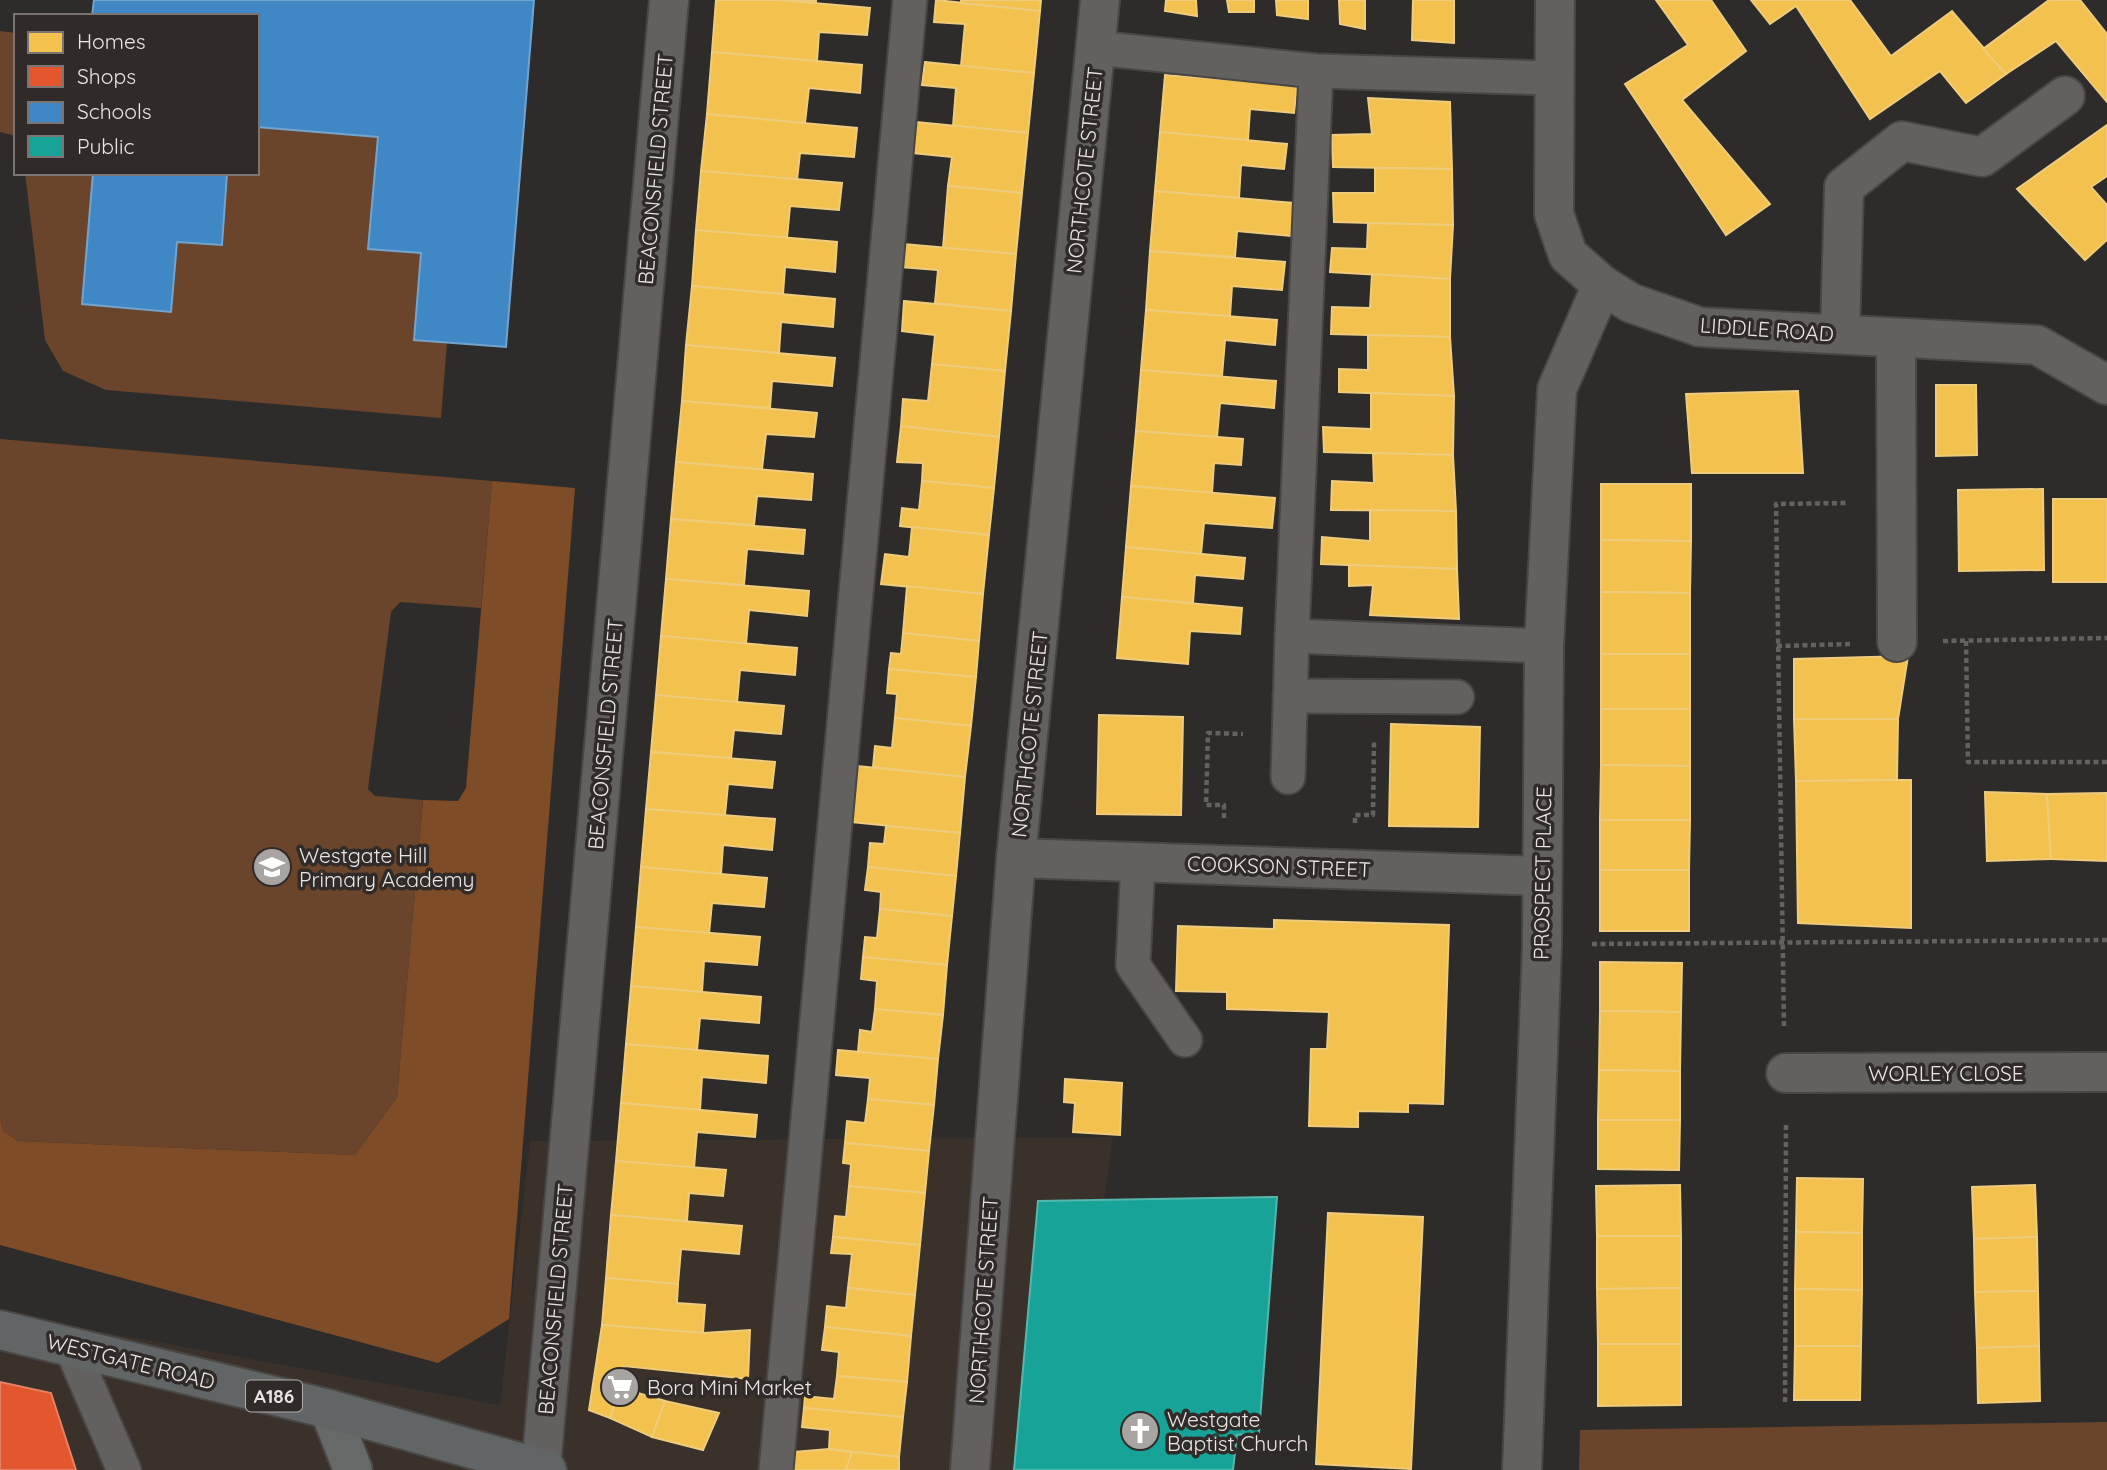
<svg xmlns="http://www.w3.org/2000/svg" width="2107" height="1470" font-family="Quicksand,sans-serif">
<style>
.built{fill:#3a312b}
.green{fill:#6a452b}
.forest{fill:#7e4c26}
.homes{fill:#f2c14e;stroke:#efcc7b;stroke-width:2}
.shops{fill:#e4572e;stroke:#e58264;stroke-width:2}
.schools{fill:#3f88c5;stroke:#72a4ce;stroke-width:2}
.public{fill:#17a398;stroke:#56b7ae;stroke-width:2}
.lines{fill:none;stroke-linecap:round;stroke-linejoin:round}
.lane-casing{stroke:#494745;stroke-width:37}
.street-casing{stroke:#494745;stroke-width:42}
.secondary-casing{stroke:#494745;stroke-width:42}
.primary-casing{stroke:#494745;stroke-width:42}
.path{stroke:#636260;stroke-width:4.5;stroke-dasharray:5 3.5;stroke-linecap:butt}
.lane{stroke:#636160;stroke-width:33}
.street{stroke:#636160;stroke-width:38}
.secondary{stroke:#676868;stroke-width:38}
.primary{stroke:#616566;stroke-width:38}
.labels{text-anchor:middle;dominant-baseline:central;stroke-width:7;stroke-linejoin:round;paint-order:stroke}
.shield{fill:#302b28;stroke:#b1adab;stroke-width:2}
.shield-label{font-size:19px;font-weight:bold;fill:#e8e5e3}
.street-label{font-size:21px;fill:#e8e5e3;stroke:#302b28}
.poi-label{font-size:21px;fill:#e8e5e3;stroke:#302b28;text-anchor:start}
</style>
<rect width="100%" height="100%" fill="#2e2c2a"/>
<polygon class="built" points="1113,1137 1066,1470 0,1470 0,1313 500,1405 530,1141"/>
<g class="green">
<polygon points="0,31 16,33 16,136 0,132"/>
<polygon points="257,127 378,137 368,249 421,253 414,339 447,342 441,418 106,390 63,371 45,340 25,173 93,173 83,304 171,312 177,242 222,245 227,173 257,173"/>
<polygon points="0,439 492,481 481,608 400,602 391,612 368,789 375,796 423,800 397,1097 355,1155 18,1141 3,1131 0,1118"/>
<polygon points="2107,1422 2107,1470 1579,1470 1580,1430"/>
</g>
<polygon class="forest" points="492,481 575,488 509,1319 438,1363 0,1245 0,1118 3,1131 18,1141 355,1155 397,1097 423,800 458,801 466,788"/>
<g class="homes">
<polygon points="716,0 779,0 870,8 867,35 819,32 817,61 712,52"/>
<polygon points="779,0 816,0 816,3"/>
<polygon points="936,0 1040,11 1034,73 961,66 965,24 934,22"/>
<polygon points="961,0 1041,0 1040,11 961,3"/>
<polygon points="1166,0 1196,0 1197,16 1165,11"/>
<polygon points="1227,0 1254,0 1254,12 1229,12"/>
<polygon points="1276,0 1308,0 1308,19 1277,15"/>
<polygon points="1339,0 1365,0 1365,29 1340,24"/>
<polygon points="1413,0 1454,0 1454,43 1412,40"/>
<polygon points="1656,0 1711,0 1746,51 1682,100 1770,204 1726,235 1625,84 1688,45"/>
<polygon points="1751,0 1850,0 1891,56 1952,11 2006,74 1966,103 1940,71 1870,119 1796,6 1770,24"/>
<polygon points="2049,0 2080,0 2107,34 2107,102 2056,41 2006,74 1983,49"/>
<polygon points="712,52 862,65 860,93 809,88 805,123 707,114"/>
<polygon points="925,62 1034,73 1028,133 953,126 956,88 922,85"/>
<polygon points="1165,75 1297,85 1294,113 1250,109 1248,140 1160,132"/>
<polygon points="1368,98 1450,102 1452,169 1333,167 1332,135 1372,134"/>
<polygon points="707,114 857,128 854,157 800,153 797,180 701,171"/>
<polygon points="916,122 1028,133 1022,193 948,186 952,157 913,153"/>
<polygon points="2107,125 2107,176 2091,187 2107,205 2107,240 2085,260 2017,189"/>
<polygon points="1160,132 1287,144 1284,169 1241,165 1239,198 1155,191"/>
<polygon points="1375,168 1452,169 1453,225 1334,222 1333,193 1375,193"/>
<polygon points="701,171 842,183 839,210 790,206 787,238 696,230"/>
<polygon points="948,186 1022,193 1016,254 943,248"/>
<polygon points="1155,191 1294,203 1291,236 1237,231 1235,257 1150,251"/>
<polygon points="1368,223 1453,225 1450,279 1330,272 1332,248 1367,249"/>
<polygon points="696,230 837,242 835,272 785,267 783,294 692,286"/>
<polygon points="903,244 1016,254 1011,311 935,303 938,270 901,267"/>
<polygon points="1150,251 1285,262 1282,290 1232,286 1230,316 1146,310"/>
<polygon points="1372,274 1450,279 1450,337 1331,334 1332,307 1370,308"/>
<polygon points="692,286 835,299 833,327 781,322 779,353 686,345"/>
<polygon points="904,301 1011,311 1005,371 932,364 935,335 902,331"/>
<polygon points="1146,310 1277,320 1275,345 1225,340 1222,376 1141,370"/>
<polygon points="1368,335 1450,337 1454,396 1339,392 1339,369 1368,370"/>
<polygon points="686,345 835,358 832,386 772,381 770,408 682,401"/>
<polygon points="932,364 1005,371 999,437 901,426 903,399 928,401"/>
<polygon points="1141,370 1276,381 1274,408 1220,403 1217,437 1136,431"/>
<polygon points="1936,385 1976,385 1977,455 1936,456"/>
<polygon points="1798,391 1803,473 1692,473 1686,394"/>
<polygon points="1371,393 1454,396 1453,455 1324,452 1323,427 1371,429"/>
<polygon points="682,401 817,413 814,437 766,434 762,469 676,462"/>
<polygon points="901,426 999,437 994,488 922,481 923,463 897,462"/>
<polygon points="1136,431 1243,439 1241,465 1214,463 1212,493 1131,486"/>
<polygon points="1373,453 1453,455 1456,511 1331,510 1332,481 1374,483"/>
<polygon points="676,462 813,474 811,500 757,496 754,525 671,519"/>
<polygon points="922,481 994,488 989,535 900,526 902,508 919,510"/>
<polygon points="1601,484 1691,484 1691,541 1601,540"/>
<polygon points="1131,486 1275,498 1272,528 1204,523 1201,554 1126,547"/>
<polygon points="2043,489 2044,570 1959,571 1958,490"/>
<rect x="2053" y="499" width="54" height="83"/>
<polygon points="1370,510 1456,511 1457,569 1321,564 1322,537 1370,541"/>
<polygon points="671,519 805,530 803,554 747,549 744,585 666,579"/>
<polygon points="912,527 989,535 983,594 881,584 885,554 909,557"/>
<polygon points="1601,540 1691,541 1690,593 1601,592"/>
<polygon points="1126,547 1245,558 1243,579 1195,575 1193,603 1122,597"/>
<polygon points="1349,565 1457,569 1459,619 1370,615 1373,585 1349,586"/>
<polygon points="666,579 809,591 807,616 749,610 746,644 661,636"/>
<polygon points="907,586 983,594 979,641 903,633"/>
<polygon points="1601,592 1690,593 1690,654 1601,654"/>
<polygon points="1122,597 1242,608 1240,634 1190,631 1188,664 1117,658"/>
<polygon points="903,633 979,641 976,677 889,669 891,653 901,654"/>
<polygon points="661,636 797,648 795,675 740,670 737,703 656,695"/>
<rect x="1601" y="654" width="89" height="55"/>
<polygon points="1908,656 1898,719 1794,719 1794,659"/>
<polygon points="889,669 976,677 971,726 895,718 897,694 887,693"/>
<polygon points="656,695 784,706 781,734 734,730 731,758 651,752"/>
<polygon points="1601,709 1690,709 1690,766 1601,765"/>
<polygon points="1099,715 1183,717 1181,815 1097,814"/>
<polygon points="895,718 971,726 965,777 873,767 875,746 892,748"/>
<polygon points="1794,719 1898,719 1897,780 1796,781"/>
<polygon points="1391,724 1480,727 1478,827 1389,826"/>
<polygon points="651,752 775,762 772,788 728,784 725,815 646,809"/>
<polygon points="1601,765 1690,766 1690,820 1600,820"/>
<polygon points="857,766 965,777 960,833 852,822"/>
<polygon points="1897,780 1911,780 1911,928 1798,923 1796,781"/>
<polygon points="1985,792 2047,794 2051,859 1987,861"/>
<polygon points="2107,793 2107,861 2051,859 2047,794"/>
<polygon points="646,809 775,819 772,850 723,845 721,874 641,867"/>
<polygon points="1600,820 1690,820 1689,870 1600,870"/>
<polygon points="886,826 960,833 956,876 868,867 870,843 884,844"/>
<polygon points="641,867 767,878 764,907 712,903 709,934 636,927"/>
<polygon points="868,867 956,876 952,916 880,909 881,892 865,890"/>
<rect x="1600" y="870" width="89" height="61"/>
<polygon points="880,909 952,916 947,965 863,957 865,937 877,938"/>
<polygon points="1274,920 1449,925 1443,1104 1408,1103 1408,1112 1358,1111 1358,1127 1309,1126 1311,1049 1327,1049 1329,1012 1227,1009 1227,992 1176,991 1178,926 1274,929"/>
<polygon points="636,927 760,937 757,965 704,961 702,992 631,986"/>
<polygon points="863,957 947,965 943,1015 875,1009 877,981 861,979"/>
<polygon points="1600,962 1682,963 1681,1012 1600,1011"/>
<polygon points="631,986 761,997 759,1023 700,1018 697,1050 626,1044"/>
<polygon points="875,1009 943,1015 938,1059 858,1052 860,1030 872,1032"/>
<polygon points="1600,1011 1681,1012 1680,1071 1599,1070"/>
<polygon points="626,1044 768,1056 766,1083 702,1077 700,1110 621,1103"/>
<polygon points="838,1050 938,1059 934,1105 868,1099 870,1078 836,1075"/>
<polygon points="1599,1070 1680,1071 1680,1120 1598,1120"/>
<polygon points="1065,1079 1122,1083 1120,1135 1073,1132 1075,1103 1064,1102"/>
<polygon points="868,1099 934,1105 929,1151 845,1143 847,1121 865,1123"/>
<polygon points="621,1103 757,1115 755,1137 697,1132 694,1168 616,1161"/>
<polygon points="1598,1120 1680,1120 1679,1170 1598,1169"/>
<polygon points="845,1143 929,1151 925,1193 849,1186 851,1164 843,1163"/>
<polygon points="616,1161 726,1170 723,1196 689,1193 687,1221 611,1215"/>
<polygon points="1797,1178 1863,1179 1862,1233 1796,1232"/>
<polygon points="1680,1185 1681,1236 1597,1236 1596,1186"/>
<polygon points="2035,1185 2037,1237 1974,1239 1972,1187"/>
<polygon points="849,1186 925,1193 920,1245 833,1237 835,1216 846,1217"/>
<polygon points="1328,1213 1423,1217 1411,1469 1316,1464"/>
<polygon points="611,1215 742,1226 739,1254 681,1249 678,1284 606,1278"/>
<polygon points="1796,1232 1862,1233 1862,1290 1795,1289"/>
<polygon points="1597,1236 1681,1236 1681,1288 1597,1289"/>
<polygon points="833,1237 920,1245 915,1295 848,1288 852,1254 831,1253"/>
<polygon points="2037,1237 2038,1291 1975,1292 1974,1239"/>
<polygon points="606,1278 678,1284 677,1303 705,1305 703,1333 602,1325"/>
<polygon points="848,1288 915,1295 911,1336 825,1327 827,1306 846,1308"/>
<polygon points="1681,1288 1681,1344 1598,1344 1597,1289"/>
<polygon points="1795,1289 1862,1290 1861,1346 1795,1346"/>
<polygon points="2038,1291 2039,1346 1977,1348 1975,1292"/>
<polygon points="602,1325 703,1333 750,1330 748,1379 624,1366 621,1388 610,1418 589,1410"/>
<polygon points="825,1327 911,1336 907,1382 837,1376 839,1352 822,1350"/>
<polygon points="1598,1344 1681,1344 1681,1405 1598,1406"/>
<polygon points="1795,1346 1861,1346 1860,1400 1794,1400"/>
<polygon points="2039,1346 2040,1401 1978,1403 1977,1348"/>
<polygon points="837,1376 907,1382 903,1417 804,1408 805,1396 834,1399"/>
<polygon points="621,1388 665,1401 652,1437 610,1418"/>
<polygon points="665,1401 719,1413 703,1450 652,1437"/>
<polygon points="804,1408 903,1417 899,1457 829,1449 830,1430 802,1427"/>
<polygon points="829,1449 852,1452 846,1470 793,1470 794,1452"/>
<polygon points="852,1452 899,1457 899,1470 846,1470"/>
</g>
<polygon class="shops" points="0,1382 51,1393 76,1470 0,1470"/>
<g class="schools">
<polygon points="94,0 534,0 506,347 414,340 421,253 368,249 378,137 257,127 257,16 92,16"/>
<polygon points="93,173 227,173 222,245 177,242 171,312 82,304"/>
</g>
<polygon class="public" points="1277,1197 1259,1433 1237,1435 1233,1470 1014,1470 1038,1201"/>
<g class="lines">
<defs>
<g id="lane">
<polyline points="1096,48 1316,71 1553,78"/>
<polyline points="1316,71 1292,636 1544,646"/>
<polyline points="1290,696 1457,697"/>
<polyline points="1288,777 1292,636"/>
<polyline points="1138,862 1133,965 1185,1040"/>
<polyline points="71,1347 124,1470"/>
<polyline points="776,1470 910,0"/>
</g>
<g id="street">
<polyline points="1555,0 1554,214 1568,255 1602,285 1631,303 1700,327 2037,345 2107,385"/>
<polyline points="1840,334 1844,187 1902,141 1982,157 2065,96"/>
<polyline points="1896,338 1897,642"/>
<polyline points="1016,858 1541,876"/>
<polyline points="1786,1073 2107,1072"/>
<polyline points="541,1468 669,0"/>
<polyline points="970,1470 1016,858 1100,0"/>
<polyline points="1522,1470 1542,945 1544,646 1557,389 1602,285"/>
</g>
<polyline id="secondary" points="329,1409 353,1470"/>
<polyline id="primary" points="0,1330 329,1409 547,1470"/>
</defs>
<use href="#lane" class="lane-casing"/>
<use href="#street" class="street-casing"/>
<use href="#secondary" class="secondary-casing"/>
<use href="#primary" class="primary-casing"/>
<g class="path">
<polyline points="1943,641 2107,638"/>
<polyline points="1966,641 1968,762 2107,762"/>
<polyline points="1777,646 1851,644"/>
<polyline points="1224,818 1224,805 1206,805 1208,733 1243,734"/>
<polyline points="1355,823 1355,815 1373,815 1374,742"/>
<polyline points="1592,944 2107,940"/>
<polyline points="1784,1026 1776,504 1847,503"/>
<polyline points="1785,1402 1786,1122"/>
</g>
<use href="#lane" class="lane"/>
<use href="#street" class="street"/>
<use href="#secondary" class="secondary"/>
<use href="#primary" class="primary"/>
</g>
<defs>
<symbol id="school-disc" viewBox="-11 -11 22 22"><circle r="9.5" fill="#a7a4a2" stroke="#302b28"/><path d="M0-5L7-2L0 1L-7-2ZM-4 1L0 2.5L4 1V4Q0 6-4 4Z" fill="#fff"/></symbol>
<symbol id="supermarket-disc" viewBox="-11 -11 22 22"><circle r="9.5" fill="#a7a4a2" stroke="#302b28"/><path d="M-6-5.5h2.5l.6 2H6L4.5 2H-2.5L-4.4-4H-6ZM-1.5 3.2a1.3 1.3 0 1 0 .1 0ZM3 3.2a1.3 1.3 0 1 0 .1 0Z" fill="#fff"/></symbol>
<symbol id="church-disc" viewBox="-11 -11 22 22"><circle r="9.5" fill="#a7a4a2" stroke="#302b28"/><path d="M-1.2-6h2.4v3.5h3.3v2.4h-3.3V6h-2.4V-.1h-3.3v-2.4h3.3Z" fill="#fff"/></symbol>
</defs>
<g fill-rule="evenodd">
<use href="#school-disc" x="250" y="845" width="44" height="44"/>
<use href="#supermarket-disc" x="598" y="1365" width="44" height="44"/>
<use href="#church-disc" x="1118" y="1409" width="44" height="44"/>
</g>
<g class="labels">
<rect class="shield" x="246" y="1380.5" width="56" height="31" rx="5"/>
<g class="shield-label">
<text x="274" y="1396">A186</text>
</g>
<g class="street-label">
<text transform="translate(655 169) rotate(-85)">BEACONSFIELD STREET</text>
<text transform="translate(1084 170) rotate(-84)">NORTHCOTE STREET</text>
<text transform="translate(1767 329) rotate(4)">LIDDLE ROAD</text>
<text transform="translate(605 734) rotate(-85)">BEACONSFIELD STREET</text>
<text transform="translate(1029 734) rotate(-84)">NORTHCOTE STREET</text>
<text transform="translate(1279 866) rotate(2)">COOKSON STREET</text>
<text transform="translate(1542 873) rotate(-89)">PROSPECT PLACE</text>
<text x="1946" y="1073">WORLEY CLOSE</text>
<text transform="translate(555 1299) rotate(-85)">BEACONSFIELD STREET</text>
<text transform="translate(983 1300) rotate(-86)">NORTHCOTE STREET</text>
<text transform="translate(131 1361) rotate(14)">WESTGATE ROAD</text>
</g>
<g class="poi-label">
<text x="299" y="855">Westgate Hill<tspan x="299" dy="24">Primary Academy</tspan></text>
<text x="647" y="1387">Bora Mini Market</text>
<text x="1167" y="1419">Westgate<tspan x="1167" dy="24">Baptist Church</tspan></text>
</g>
</g>
<rect x="14" y="14" width="245" height="161" fill="#302b28" stroke="#7a7573" stroke-width="2"/>
<rect x="28" y="32" width="35" height="21" fill="#f2c14e" stroke="#7a7573" stroke-width="2"/>
<text x="77" y="49" font-size="21" fill="#e8e5e3">Homes</text>
<rect x="28" y="66" width="35" height="21" fill="#e4572e" stroke="#7a7573" stroke-width="2"/>
<text x="77" y="84" font-size="21" fill="#e8e5e3">Shops</text>
<rect x="28" y="102" width="35" height="21" fill="#3f88c5" stroke="#7a7573" stroke-width="2"/>
<text x="77" y="119" font-size="21" fill="#e8e5e3">Schools</text>
<rect x="28" y="136" width="35" height="21" fill="#17a398" stroke="#7a7573" stroke-width="2"/>
<text x="77" y="154" font-size="21" fill="#e8e5e3">Public</text>
</svg>
